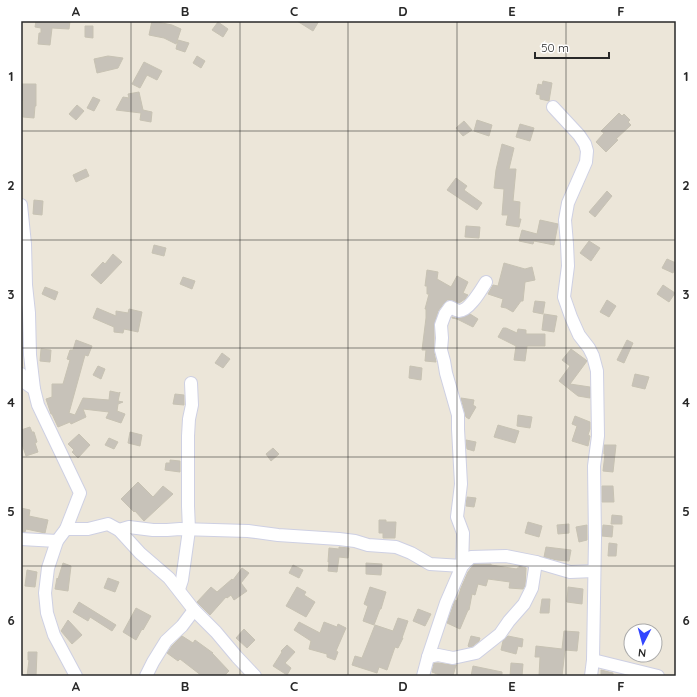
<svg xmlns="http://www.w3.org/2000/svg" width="697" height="697" font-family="Quicksand,sans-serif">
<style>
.building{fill:#c7c2b9;stroke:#c7c2b3}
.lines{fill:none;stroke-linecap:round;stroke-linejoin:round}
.minor-casing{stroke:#ced0e3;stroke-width:14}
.minor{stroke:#fff;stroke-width:12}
.grid{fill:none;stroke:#282828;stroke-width:1;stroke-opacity:0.55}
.neatline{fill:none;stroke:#282828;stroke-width:1.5}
.grid-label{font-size:13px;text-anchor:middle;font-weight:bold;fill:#282828}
</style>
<rect width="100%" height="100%" fill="#ece6d9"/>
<g class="building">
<polygon points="36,21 70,21 69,29 52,28 50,45 38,44 39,33 41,33 41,28 35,27"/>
<polygon points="152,21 172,25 181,29 176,44 164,38 149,35"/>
<polygon points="297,21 319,21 313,31"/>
<polygon points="218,22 228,29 223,37 212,30"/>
<polygon points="85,26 93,26 93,38 85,37"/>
<polygon points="178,40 189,43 185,52 176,49"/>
<polygon points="108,56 123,58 118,68 97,73 94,59"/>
<polygon points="197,56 205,61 201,68 193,63"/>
<polygon points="144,62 162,71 157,80 147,75 140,88 132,84"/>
<polygon points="543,81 552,83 549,101 540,99 540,95 536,94 538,84 542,85"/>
<polygon points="21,84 36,84 36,106 35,106 34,118 23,117 23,100 21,100"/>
<polygon points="139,92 143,110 152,112 151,122 140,120 141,113 116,110 123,97 129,98 128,94"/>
<polygon points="93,97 100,100 94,111 87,108"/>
<polygon points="77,105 84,111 76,120 69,114"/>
<polygon points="619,113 622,116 624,114 630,120 628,122 631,125 616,139 618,140 606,152 596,142 604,133 601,131"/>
<polygon points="477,120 492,125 489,136 474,131"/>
<polygon points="464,121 472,130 463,136 456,128"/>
<polygon points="520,124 534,128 530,141 516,137"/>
<polygon points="502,144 514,148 509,169 516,169 513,201 520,202 519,219 521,219 519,227 506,225 508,215 502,215 504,189 494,188 496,170"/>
<polygon points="86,169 89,176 76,182 73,175"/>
<polygon points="456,178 467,186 464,190 482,203 477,210 447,190"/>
<polygon points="607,191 612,196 595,217 589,212"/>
<polygon points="34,200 43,201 42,215 33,214"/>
<polygon points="540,220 558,224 554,245 534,241 533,244 519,241 522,230 537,234"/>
<polygon points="466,226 480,227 479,238 465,237"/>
<polygon points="589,241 600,248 591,261 580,253"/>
<polygon points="154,245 166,248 164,256 152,253"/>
<polygon points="113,254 122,262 101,284 91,275 103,262 105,264"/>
<polygon points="667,259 676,263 676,266 673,273 662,268"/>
<polygon points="504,263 525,269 532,267 535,280 525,282 523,301 521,301 513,312 506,308 501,307 503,299 488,294 493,285 498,286"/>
<polygon points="427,270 438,272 437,279 451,287 457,276 468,282 463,293 468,295 465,299 459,303 452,300 447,300 444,303 438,311 434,326 434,352 436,362 425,361 426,350 422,350 426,318 426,309 425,309 429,294 427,294 427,286 425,286"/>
<polygon points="183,277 195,281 192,289 180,284"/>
<polygon points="663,285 675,293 669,302 657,294"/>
<polygon points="45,287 58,292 55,300 42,294"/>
<polygon points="607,300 616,306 609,317 600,312"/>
<polygon points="535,301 545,302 543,314 533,312"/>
<polygon points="97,308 116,316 116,311 128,313 129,309 142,312 138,332 124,329 123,333 114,332 114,327 93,318"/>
<polygon points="470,314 478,319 473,327 457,319 452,318 452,317 457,318 461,318"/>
<polygon points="544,314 557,316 554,332 542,330"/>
<polygon points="503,328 506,328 517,333 518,329 526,330 526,334 545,334 545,346 527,346 525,361 514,360 516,346 498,337"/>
<polygon points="76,340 92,346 88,356 85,355 69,413 75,415 83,398 109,400 110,391 119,393 120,392 118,401 123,402 118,404 117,411 125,414 121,423 106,418 109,412 83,409 86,417 71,424 70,422 58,427 52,414 51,414 46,399 52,397 52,384 63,384 70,360 67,359 70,350 73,350"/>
<polygon points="627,340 633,343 624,363 617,360"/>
<polygon points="41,349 51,350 50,362 40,361"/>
<polygon points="571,349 586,360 587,361 570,384 590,387 590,398 578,396 559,381 570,366 562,360"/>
<polygon points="222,353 230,359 223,368 215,363"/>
<polygon points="98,366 105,369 101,379 93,375"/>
<polygon points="410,366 422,368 421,380 409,378"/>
<polygon points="635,374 649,377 645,389 632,386"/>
<polygon points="175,394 184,395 184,405 173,404"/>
<polygon points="461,398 474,400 473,405 476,407 469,419 466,417"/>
<polygon points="518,415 532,417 530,428 517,426"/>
<polygon points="575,416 590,422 590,429 588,435 590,436 588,446 572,441 577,426 572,424"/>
<polygon points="498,425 519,431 515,443 494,437"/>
<polygon points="30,427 32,432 34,432 37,442 35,443 38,452 26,456 21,441 21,430"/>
<polygon points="130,432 142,435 140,446 128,443"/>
<polygon points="79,434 90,445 78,458 72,452 74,450 68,444"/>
<polygon points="109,438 118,442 114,449 105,445"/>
<polygon points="466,440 476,442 474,451 467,449"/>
<polygon points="604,445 616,445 613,472 603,471 605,454 604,454"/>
<polygon points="273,448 279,454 271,461 266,454"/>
<polygon points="170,460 180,461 180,472 165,470 166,463 170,463"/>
<polygon points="138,482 153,497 163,486 173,494 144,521 135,511 134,512 121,499"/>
<polygon points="602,486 613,486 614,502 602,502"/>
<polygon points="467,497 476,498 474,507 466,506"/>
<polygon points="21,508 30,510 29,516 48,520 45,533 26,529 25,532 21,532"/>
<polygon points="612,515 622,516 622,524 611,524"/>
<polygon points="379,520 386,520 386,522 396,522 395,538 383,538 383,533 379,533"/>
<polygon points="528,522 542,526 539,537 525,533"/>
<polygon points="569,524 569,533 558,534 557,525"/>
<polygon points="587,525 587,540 579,542 576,527"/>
<polygon points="603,525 613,526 612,537 602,536"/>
<polygon points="609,543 617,544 616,556 608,556"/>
<polygon points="339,547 349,548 348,558 339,557 337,572 328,571 329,562 328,562 329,548 339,549"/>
<polygon points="546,547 571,550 569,561 557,560 544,557"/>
<polygon points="63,563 71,566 68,591 55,589 57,578 58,579"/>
<polygon points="366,563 382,564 381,575 366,574"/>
<polygon points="474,564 491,564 491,565 517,569 517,568 519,568 519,566 526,568 525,586 523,589 509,588 510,582 488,579 486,586 478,584 475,595 472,594 469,610 468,610 460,629 447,623 453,606 455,600 457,601 461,588 468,572"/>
<polygon points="293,565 303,570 299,578 289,573"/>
<polygon points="242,568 249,573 241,583 247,591 234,600 231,595 227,598 226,597 210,615 197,602 211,587 217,592 232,579 233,580"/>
<polygon points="27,570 37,572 35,587 25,586"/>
<polygon points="108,578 119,582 115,592 104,588"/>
<polygon points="297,587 306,592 304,595 315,602 306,617 286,606"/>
<polygon points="370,587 386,592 381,609 380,609 374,625 363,621 368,606 364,604"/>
<polygon points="568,587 583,589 582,604 567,602"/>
<polygon points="542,599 550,599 549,613 540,613"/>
<polygon points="79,602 116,625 112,631 90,617 88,621 73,612"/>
<polygon points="136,608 151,616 143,630 142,629 136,640 123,632"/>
<polygon points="418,609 431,614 425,626 413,621"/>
<polygon points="398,618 408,621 402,638 403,638 398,648 395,647 387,670 379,667 377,673 352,665 355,656 362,658 375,625 393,631"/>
<polygon points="68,620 82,635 72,644 61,631"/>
<polygon points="299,622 320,633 324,622 337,627 338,624 346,628 336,651 338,652 335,660 327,657 327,654 309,649 311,641 294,630"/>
<polygon points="244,629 255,640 247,648 236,638"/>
<polygon points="564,631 579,632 577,651 565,650 562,676 539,676 540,657 535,657 536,646 562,649"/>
<polygon points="182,636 193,643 195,640 213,653 212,653 229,671 224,676 202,676 180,659 178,661 167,653 172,646"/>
<polygon points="471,636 480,638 479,641 473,646 469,647 468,646"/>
<polygon points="508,636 523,639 522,647 518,646 516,654 501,650 503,641"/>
<polygon points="287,645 295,652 285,663 291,668 287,675 273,666 282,652 281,651"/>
<polygon points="28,652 37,652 36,676 27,676 29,660 28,660"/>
<polygon points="434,663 438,663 452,665 456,665 453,676 442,676 432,672"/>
<polygon points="511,663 523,664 522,676 510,676"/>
<polygon points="473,666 502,672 502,676 471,676"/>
<polygon points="601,670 613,673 613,676 601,675"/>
</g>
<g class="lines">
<defs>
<g id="minor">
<polyline points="553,107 579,135 585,144 587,151 586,162 568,203 565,220 567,244 568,266 564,297 571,317 579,335 589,348 593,356 597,371 598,436 594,466 595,538 593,660 591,676"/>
<polyline points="21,205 25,244 26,285 29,313 30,355 34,389"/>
<polyline points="21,374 24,382 34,389 38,405 80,493 66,529 57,541 48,568 45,593 47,613 54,635 76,676"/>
<polyline points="66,529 88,529 108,524 119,530 140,553 169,578 194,610 216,632 237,657 255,676"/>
<polyline points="119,530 129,527 153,530 167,530 180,529 248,531 278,535 339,539 355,541 368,545 396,547 411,553 430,564 462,566 471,557 506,556 536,562 570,572 594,571"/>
<polyline points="21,539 57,541"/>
<polyline points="179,589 182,580 189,530 188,506 188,436 189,419 192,405 191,383"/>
<polyline points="428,657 438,655 453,658 476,653 500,634 509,621 524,604 532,588 536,562"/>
<polyline points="593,660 658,676"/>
<polyline points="146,676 153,662 166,641 182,626 194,610"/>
<path d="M 423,676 L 428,657 L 446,603 L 462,566 L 463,533 L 457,517 L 461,484 L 458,429 L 458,415 L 446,373 L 444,361 L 441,350 L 442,338 L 441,325 L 445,314 L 450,307 C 453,308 457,311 459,311 C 469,311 481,290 486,282"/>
</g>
</defs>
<use href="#minor" class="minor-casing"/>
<use href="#minor" class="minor"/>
</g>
<path class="grid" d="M 131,21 L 131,676M 240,21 L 240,676M 348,21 L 348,676M 457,21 L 457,676M 566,21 L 566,676M 21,131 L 676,131M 21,240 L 676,240M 21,348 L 676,348M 21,457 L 676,457M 21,566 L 676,566"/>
<rect width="697" height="697" fill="none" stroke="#ffffff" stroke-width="44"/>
<g transform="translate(643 643) rotate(186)"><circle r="19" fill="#ffffff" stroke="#a9a9a9"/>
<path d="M0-3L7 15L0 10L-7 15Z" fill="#3346ff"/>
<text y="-6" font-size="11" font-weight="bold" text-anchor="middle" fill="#282828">N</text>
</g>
<path d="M535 52v6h74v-6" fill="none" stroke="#282828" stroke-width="2"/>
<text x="541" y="52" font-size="12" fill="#282828" stroke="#ffffff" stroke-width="3" paint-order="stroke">50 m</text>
<rect x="22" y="22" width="653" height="653" class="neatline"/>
<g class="grid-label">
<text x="76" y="16">A</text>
<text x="185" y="16">B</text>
<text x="294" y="16">C</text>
<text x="403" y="16">D</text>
<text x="512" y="16">E</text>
<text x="621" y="16">F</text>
<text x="11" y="81">1</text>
<text x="686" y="81">1</text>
<text x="11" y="190">2</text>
<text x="686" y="190">2</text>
<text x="11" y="299">3</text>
<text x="686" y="299">3</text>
<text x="11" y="407">4</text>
<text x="686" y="407">4</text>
<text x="11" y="516">5</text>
<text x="686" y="516">5</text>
<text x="11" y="625">6</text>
<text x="686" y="625">6</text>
<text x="76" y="691">A</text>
<text x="185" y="691">B</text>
<text x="294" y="691">C</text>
<text x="403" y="691">D</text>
<text x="512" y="691">E</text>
<text x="621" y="691">F</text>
</g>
</svg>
